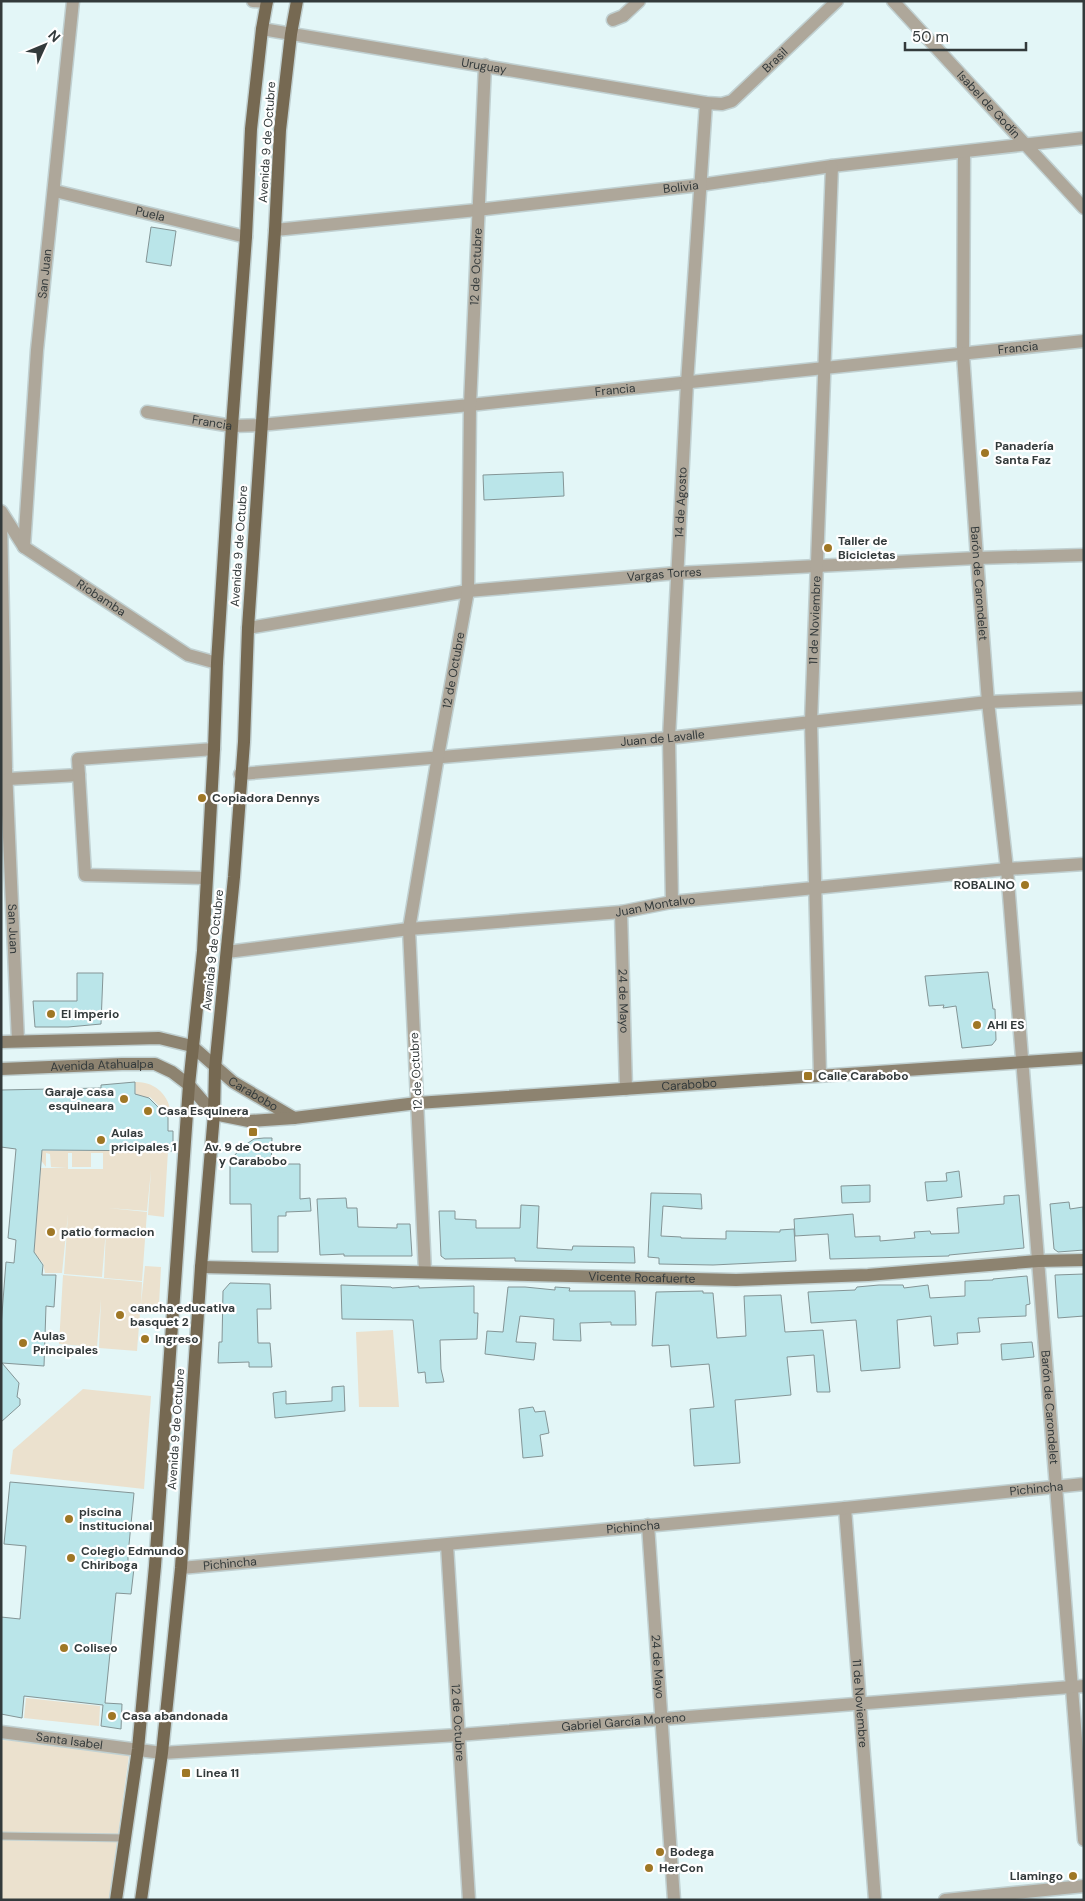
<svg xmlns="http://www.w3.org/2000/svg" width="1085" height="1901" font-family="'DM Sans',sans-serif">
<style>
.green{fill:#ebe1ce;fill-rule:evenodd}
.building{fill:#bae5e9;stroke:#849596}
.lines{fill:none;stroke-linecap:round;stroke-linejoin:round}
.lane-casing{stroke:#c0d0d1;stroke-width:9}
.street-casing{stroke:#c0d0d1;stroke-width:15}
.secondary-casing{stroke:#c0d0d1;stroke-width:15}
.primary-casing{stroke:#c0d0d1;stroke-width:15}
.lane{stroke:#aea79a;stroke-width:7}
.street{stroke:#aea79a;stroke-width:12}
.secondary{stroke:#8d8370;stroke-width:12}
.primary{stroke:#766952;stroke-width:12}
.poi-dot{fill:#9f7725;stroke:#fff;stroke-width:2}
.labels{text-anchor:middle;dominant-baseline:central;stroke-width:4.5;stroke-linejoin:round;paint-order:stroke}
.street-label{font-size:12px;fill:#333a3b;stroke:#fff}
.poi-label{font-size:12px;font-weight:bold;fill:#333a3b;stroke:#fff;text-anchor:start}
</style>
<rect width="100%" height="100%" fill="#e3f6f7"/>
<g class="green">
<path d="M 135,1082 C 155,1081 170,1096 171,1115 L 160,1116 L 159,1106 L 150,1097 L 136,1097 Z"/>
<path d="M 34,1151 L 168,1151 L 164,1217 L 148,1215 L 151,1170 L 147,1211 L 108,1208 L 147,1212 L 142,1281 L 104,1278 L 106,1229 L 102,1277 L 64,1274 L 68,1214 L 62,1273 L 45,1273 L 43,1263 L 34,1254 L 41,1168 L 67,1168 L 51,1167 L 50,1154 L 46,1153 L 46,1167 ZM 68,1153 L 72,1153 L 72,1167 L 91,1167 L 91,1153 L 103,1153 L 103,1169 L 68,1169 Z"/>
<polygon points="145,1266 161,1267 159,1305 152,1313 140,1313 137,1351 99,1348 101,1299 97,1347 59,1344 63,1275 142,1282 141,1304"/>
<polygon points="393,1330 399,1407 359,1407 356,1332"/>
<polygon points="83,1389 151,1396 144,1489 10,1474 13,1450"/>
<polygon points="26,1698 100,1706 99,1726 24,1718"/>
<polygon points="1,1740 130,1748 109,1900 1,1900"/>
</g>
<g class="building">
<polygon points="151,227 176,231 171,266 146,262"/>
<polygon points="563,472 564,496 484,500 483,475"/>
<polygon points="988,972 993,1009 995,1009 996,1040 992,1045 962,1048 956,1006 943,1008 944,1005 929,1006 925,976"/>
<polygon points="77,973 103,973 101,1024 68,1027 35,1027 33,1001 77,1001"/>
<polygon points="135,1082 135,1094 149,1098 158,1107 159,1116 168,1116 168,1131 173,1131 173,1151 42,1150 34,1252 43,1265 42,1275 56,1275 54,1307 46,1306 44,1366 2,1363 19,1383 17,1397 20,1399 20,1405 1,1422 1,1327 6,1262 14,1263 16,1240 8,1238 16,1149 1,1147 1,1090 101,1088 101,1085"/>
<polygon points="264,1138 272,1138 271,1164 300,1164 300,1199 310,1198 311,1211 286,1212 286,1216 278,1216 278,1252 252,1252 251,1204 230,1204 230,1167 233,1157 242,1147 254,1139"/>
<polygon points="959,1171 962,1197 927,1201 925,1182 947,1181 946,1173"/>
<polygon points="870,1185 870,1202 842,1203 841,1186"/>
<polygon points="651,1193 701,1194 702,1209 663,1206 661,1236 681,1237 681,1238 726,1239 726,1231 780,1232 780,1230 794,1229 796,1261 713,1265 659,1264 659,1258 648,1257"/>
<polygon points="1019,1195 1024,1248 949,1255 949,1256 830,1259 828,1234 795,1236 794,1219 853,1214 855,1237 880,1236 880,1241 915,1238 914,1232 930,1231 931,1234 959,1233 957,1208 1004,1204 1004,1196"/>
<polygon points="346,1198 347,1208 357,1208 358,1227 397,1228 397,1224 410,1224 412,1256 344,1256 344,1254 320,1255 317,1199"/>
<polygon points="1069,1202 1070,1209 1083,1207 1084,1250 1058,1252 1054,1249 1050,1204"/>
<polygon points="521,1205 539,1206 537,1248 572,1250 573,1246 634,1247 635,1263 515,1261 515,1258 445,1259 441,1256 439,1211 455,1211 455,1219 476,1220 476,1228 520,1228"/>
<polygon points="1084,1274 1084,1316 1058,1318 1055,1275"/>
<polygon points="1027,1276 1030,1304 1026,1305 1026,1316 978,1318 980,1332 957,1333 958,1344 934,1346 931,1316 897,1320 900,1368 861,1371 856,1320 811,1323 808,1292 855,1290 857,1287 879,1285 903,1285 904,1288 928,1285 930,1298 965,1296 965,1281 993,1280 993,1279"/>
<polygon points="230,1283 270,1284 271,1309 257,1309 258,1343 270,1343 272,1367 249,1367 249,1362 218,1363 219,1342 222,1342 223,1291"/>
<polygon points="341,1285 391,1287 392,1288 419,1286 419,1288 474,1286 474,1313 478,1313 477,1339 440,1340 441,1369 444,1382 426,1383 425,1372 418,1373 413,1320 342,1319"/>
<polygon points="508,1287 525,1287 555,1290 555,1287 570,1288 569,1291 635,1291 636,1325 611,1325 611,1322 580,1323 581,1341 553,1340 554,1319 520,1316 516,1342 536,1343 534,1360 485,1354 487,1331 503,1332"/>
<polygon points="703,1291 703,1293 713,1293 717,1338 746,1336 744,1296 781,1295 785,1332 823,1330 830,1392 817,1392 814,1355 787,1357 791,1395 735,1400 740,1463 694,1466 690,1409 714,1407 709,1364 671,1367 669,1345 652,1346 656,1292"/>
<polygon points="1032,1342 1034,1357 1002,1360 1001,1344"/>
<polygon points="344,1386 345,1411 275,1418 273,1393 286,1391 286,1404 332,1401 332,1387"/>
<polygon points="533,1407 535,1412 545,1411 549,1433 540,1435 543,1456 523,1458 519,1409"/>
<polygon points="10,1482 134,1493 128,1555 128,1567 134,1568 131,1594 116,1593 105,1703 122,1704 121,1729 101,1726 103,1705 24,1696 22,1718 1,1714 1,1617 20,1619 26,1546 4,1544"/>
</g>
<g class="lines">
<defs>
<polyline id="lane" points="1,1836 125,1838"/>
<g id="street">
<polyline points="253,1 267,2"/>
<path id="s1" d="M 893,1 L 1084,208"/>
<polyline points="613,20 623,16 639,1"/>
<path id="s2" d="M 262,29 L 706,103 L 722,104 L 732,101 L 837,1"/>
<path id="s3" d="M 964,153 L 963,354 L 977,558 L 988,702 L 1007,869 L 1084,1840"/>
<path id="s4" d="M 55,191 L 246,237"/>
<path id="s5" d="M 275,230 L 477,210 L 700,185 L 832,166 L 1084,138"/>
<path id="s6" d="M 147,412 L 232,426 L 260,425 L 470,405 L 1084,341"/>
<path id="s7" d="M 1,511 L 24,547 L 188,655 L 217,663"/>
<path id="s8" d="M 1,517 L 6,769 L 18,1041"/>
<path id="s9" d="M 24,547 L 37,350 L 73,1"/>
<path id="s10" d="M 248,628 L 468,591 L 677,573 L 977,558 L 1084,555"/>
<path id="s11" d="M 240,774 L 669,738 L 988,702 L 1084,698"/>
<polyline points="8,779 79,775"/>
<polyline points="206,878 85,875 78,759 214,749"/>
<path id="s12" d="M 672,902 L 669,738 L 687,383 L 706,103"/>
<path id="s13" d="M 621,912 L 626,1089"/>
<path id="s14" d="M 227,952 L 409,929 L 621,912 L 672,902 L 1007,869 L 1084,864"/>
<path id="s15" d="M 820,1075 L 811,722 L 832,166"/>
<path id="s16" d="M 425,1272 L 409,929 L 438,756 L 468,591 L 470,405 L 485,65"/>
<path id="s17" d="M 845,1508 L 875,1900"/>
<path id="s18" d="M 648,1525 L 674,1900"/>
<path id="s19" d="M 447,1545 L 469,1900"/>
<path id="s20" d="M 181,1568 L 845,1508 L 1084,1484"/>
<path id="s21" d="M 1,1732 L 162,1753 L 458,1735 L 1084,1686"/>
<polyline points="945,1900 1084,1886"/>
</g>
<g id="secondary">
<path id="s22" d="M 1,1042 L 159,1038 L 192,1046 L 233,1082 L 294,1118"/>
<path id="s23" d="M 1,1069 L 122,1064 L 155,1064 L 172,1072 L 189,1085 L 214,1114 L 249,1121 L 294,1118 L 417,1103 L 1084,1058"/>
<path id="s24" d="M 201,1267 L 736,1280 L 868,1275 L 1038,1261 L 1084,1260"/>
</g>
<g id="primary">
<polyline points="116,1900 138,1749 155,1566 189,1085 203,951 214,749 217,663 232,426 246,237 251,129 262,29 267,1"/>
<polyline points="141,1900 162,1753 181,1568 201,1267 214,1114 215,1068 234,877 244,742 248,628 275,230 280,130 291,34 297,1"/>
</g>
</defs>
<use href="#lane" class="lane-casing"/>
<use href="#street" class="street-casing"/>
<use href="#secondary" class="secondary-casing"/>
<use href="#primary" class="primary-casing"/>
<use href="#lane" class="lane"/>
<use href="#street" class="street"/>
<use href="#secondary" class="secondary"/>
<use href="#primary" class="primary"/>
</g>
<g class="poi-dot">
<circle cx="985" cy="453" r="5"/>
<circle cx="828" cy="548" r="5"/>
<circle cx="202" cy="798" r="5"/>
<circle cx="1025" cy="885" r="5"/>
<circle cx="51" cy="1014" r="5"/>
<circle cx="977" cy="1025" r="5"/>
<rect x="803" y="1071" width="10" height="10" rx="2.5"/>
<circle cx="124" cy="1099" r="5"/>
<circle cx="148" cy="1111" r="5"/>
<rect x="248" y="1127" width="10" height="10" rx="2.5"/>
<circle cx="101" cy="1140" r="5"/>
<circle cx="51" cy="1232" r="5"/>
<circle cx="120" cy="1315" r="5"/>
<circle cx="145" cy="1339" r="5"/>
<circle cx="23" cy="1343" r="5"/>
<circle cx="69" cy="1519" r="5"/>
<circle cx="71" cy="1558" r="5"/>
<circle cx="64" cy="1648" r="5"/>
<circle cx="112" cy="1716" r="5"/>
<rect x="181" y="1768" width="10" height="10" rx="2.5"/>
<circle cx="660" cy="1852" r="5"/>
<circle cx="649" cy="1868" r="5"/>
<circle cx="1073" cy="1876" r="5"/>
</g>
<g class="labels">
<g class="street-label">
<text stroke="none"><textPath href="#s2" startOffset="536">Brasil</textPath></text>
<text stroke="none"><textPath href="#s2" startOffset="225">Uruguay</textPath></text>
<text stroke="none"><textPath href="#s1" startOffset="141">Isabel de Godín</textPath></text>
<text transform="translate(267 142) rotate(-86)">Avenida 9 de Octubre</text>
<text stroke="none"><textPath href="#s5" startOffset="408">Bolivia</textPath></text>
<text stroke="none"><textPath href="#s4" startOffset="98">Puela</textPath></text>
<text stroke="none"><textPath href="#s16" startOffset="1011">12 de Octubre</textPath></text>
<text stroke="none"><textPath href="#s9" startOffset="274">San Juan</textPath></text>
<text stroke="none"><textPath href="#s6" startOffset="876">Francia</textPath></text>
<text stroke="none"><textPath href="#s6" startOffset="471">Francia</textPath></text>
<text stroke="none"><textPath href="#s6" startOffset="66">Francia</textPath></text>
<text stroke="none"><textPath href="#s12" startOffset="400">14 de Agosto</textPath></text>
<text transform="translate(239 546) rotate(-86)">Avenida 9 de Octubre</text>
<text stroke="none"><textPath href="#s10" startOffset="420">Vargas Torres</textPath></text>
<text stroke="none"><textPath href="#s3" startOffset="431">Barón de Carondelet</textPath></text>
<text stroke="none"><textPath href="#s7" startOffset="135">Riobamba</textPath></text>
<text stroke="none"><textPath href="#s15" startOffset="455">11 de Noviembre</textPath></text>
<text stroke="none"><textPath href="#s16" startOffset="606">12 de Octubre</textPath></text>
<text stroke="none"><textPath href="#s11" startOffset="424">Juan de Lavalle</textPath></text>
<text stroke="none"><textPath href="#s14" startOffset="431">Juan Montalvo</textPath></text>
<text stroke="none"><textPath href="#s8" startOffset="412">San Juan</textPath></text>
<text transform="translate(213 950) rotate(-84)">Avenida 9 de Octubre</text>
<text stroke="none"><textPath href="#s13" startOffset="89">24 de Mayo</textPath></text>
<text stroke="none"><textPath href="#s23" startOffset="101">Avenida Atahualpa</textPath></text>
<text transform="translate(416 1071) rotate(-93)">12 de Octubre</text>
<text stroke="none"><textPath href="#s23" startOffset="710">Carabobo</textPath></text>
<text stroke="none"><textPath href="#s22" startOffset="270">Carabobo</textPath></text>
<text stroke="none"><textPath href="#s24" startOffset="441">Vicente Rocafuerte</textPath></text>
<text stroke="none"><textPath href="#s3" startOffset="1258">Barón de Carondelet</textPath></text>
<text transform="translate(176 1429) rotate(-86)">Avenida 9 de Octubre</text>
<text stroke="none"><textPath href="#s20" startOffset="859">Pichincha</textPath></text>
<text stroke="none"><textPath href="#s20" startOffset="454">Pichincha</textPath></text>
<text stroke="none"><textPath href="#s20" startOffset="49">Pichincha</textPath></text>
<text stroke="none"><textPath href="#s18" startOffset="142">24 de Mayo</textPath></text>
<text stroke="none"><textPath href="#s17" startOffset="196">11 de Noviembre</textPath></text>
<text stroke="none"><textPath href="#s19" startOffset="178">12 de Octubre</textPath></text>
<text stroke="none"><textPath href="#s21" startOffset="625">Gabriel García Moreno</textPath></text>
<text stroke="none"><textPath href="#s21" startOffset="69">Santa Isabel</textPath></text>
</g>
<g class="poi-label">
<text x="995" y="446">Panadería<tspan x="995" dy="14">Santa Faz</tspan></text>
<text x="838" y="541">Taller de<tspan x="838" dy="14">Bicicletas</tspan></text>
<text x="212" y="798">Copiadora Dennys</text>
<text x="1015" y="885" text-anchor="end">ROBALINO</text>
<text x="61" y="1014">El imperio</text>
<text x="987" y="1025">AHI ES</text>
<text x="818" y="1076">Calle Carabobo</text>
<text x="114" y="1092" text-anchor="end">Garaje casa<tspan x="114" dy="14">esquineara</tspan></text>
<text x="158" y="1111">Casa Esquinera</text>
<text x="111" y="1133">Aulas<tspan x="111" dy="14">pricipales 1</tspan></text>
<text x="253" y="1147" text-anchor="middle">Av. 9 de Octubre<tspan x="253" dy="14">y Carabobo</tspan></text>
<text x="61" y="1232">patio formacion</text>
<text x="130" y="1308">cancha educativa<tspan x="130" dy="14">basquet 2</tspan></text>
<text x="33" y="1336">Aulas<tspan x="33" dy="14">Principales</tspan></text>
<text x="155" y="1339">Ingreso</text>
<text x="79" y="1512">piscina<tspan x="79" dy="14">institucional</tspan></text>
<text x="81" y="1551">Colegio Edmundo<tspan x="81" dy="14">Chiriboga</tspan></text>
<text x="74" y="1648">Coliseo</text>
<text x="122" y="1716">Casa abandonada</text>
<text x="196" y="1773">Linea 11</text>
<text x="670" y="1852">Bodega</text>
<text x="659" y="1868">HerCon</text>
<text x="1063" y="1876" text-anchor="end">Llamingo</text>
</g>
</g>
<rect width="1085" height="1901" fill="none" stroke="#333a3b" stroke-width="5"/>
<g transform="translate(45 45) rotate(46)" stroke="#ffffff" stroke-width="4" paint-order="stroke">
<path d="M0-4L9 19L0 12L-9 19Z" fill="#333a3b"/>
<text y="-8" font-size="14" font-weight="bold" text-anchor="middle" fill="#333a3b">N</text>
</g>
<path d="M905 42v8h121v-8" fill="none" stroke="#333a3b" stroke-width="2.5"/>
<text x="912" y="42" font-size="15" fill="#333a3b" stroke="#ffffff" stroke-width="4" paint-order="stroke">50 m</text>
</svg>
